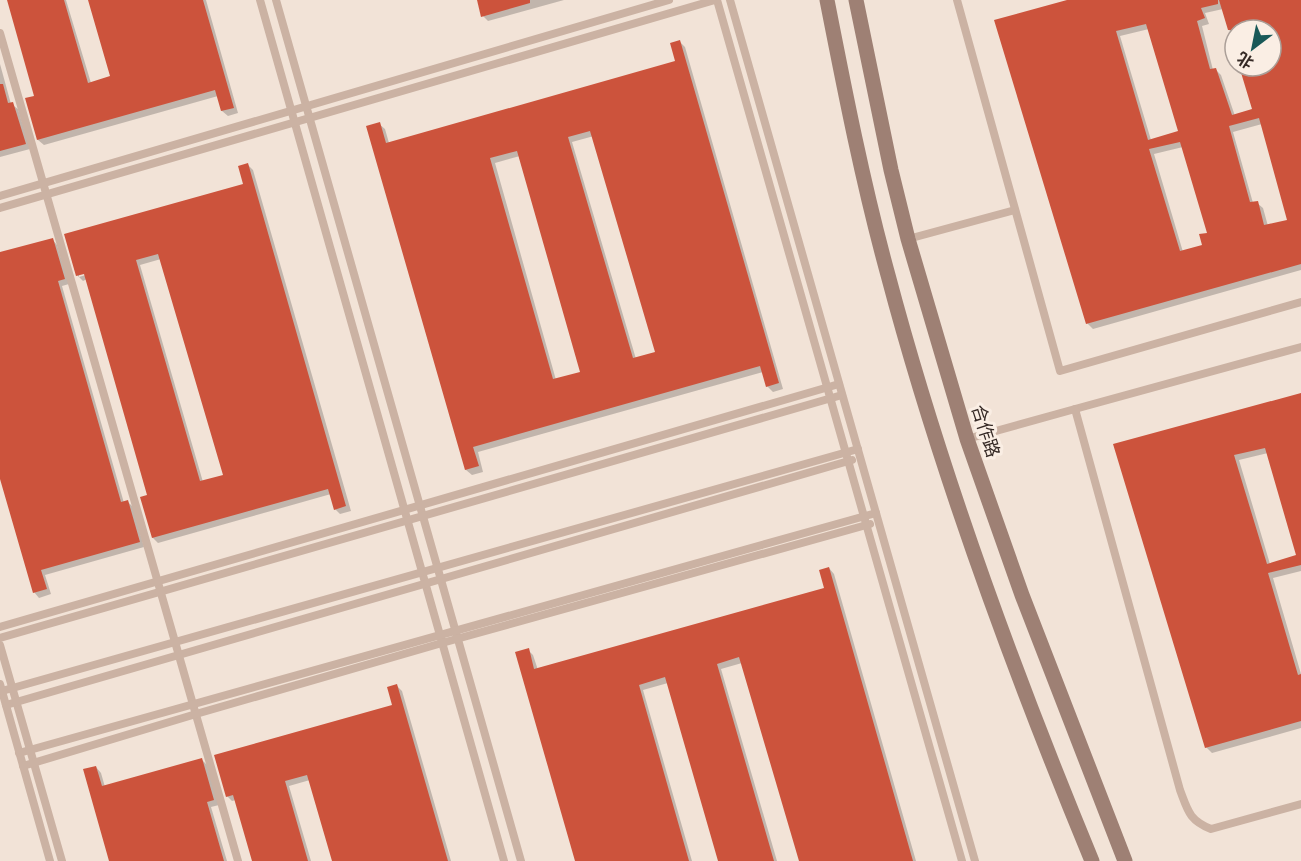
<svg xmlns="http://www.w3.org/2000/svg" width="1301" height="861" font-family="'Space Grotesk','Noto Sans SC',sans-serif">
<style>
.shadow{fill:#0003;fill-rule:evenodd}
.building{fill:#cc533c;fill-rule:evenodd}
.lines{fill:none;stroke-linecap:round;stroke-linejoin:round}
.lane{stroke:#cbb2a3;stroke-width:8}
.secondary{stroke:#9e8074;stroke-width:15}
.labels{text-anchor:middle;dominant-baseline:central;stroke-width:6;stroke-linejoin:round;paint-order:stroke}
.street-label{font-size:18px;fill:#352925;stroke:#faeee4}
</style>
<rect width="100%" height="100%" fill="#f2e3d7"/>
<g class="shadow">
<polygon points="9,0 66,0 91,83 112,77 89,0 206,0 238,113 228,116 222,111 218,96 44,145 38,140 36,97"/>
<polygon points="478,0 564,0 488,21 483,16"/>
<path d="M 1073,0 L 1301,0 L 1301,270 L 1093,329 L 1087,323 ZM 1223,9 L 1235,48 L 1235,30 L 1271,30 L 1271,66 L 1241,66 L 1254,110 L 1235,116 L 1221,75 L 1216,70 L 1213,70 L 1202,26 L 1209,24 L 1205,13 ZM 1149,29 L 1179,132 L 1151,140 L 1120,36 ZM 1262,124 L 1289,221 L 1268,226 L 1263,208 L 1257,203 L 1253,203 L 1233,132 ZM 1183,147 L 1208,234 L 1203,247 L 1183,252 L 1154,154 Z"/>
<path d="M 680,42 L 685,47 L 783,389 L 773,392 L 767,386 L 763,372 L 478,452 L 483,472 L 472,475 L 466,470 L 368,127 L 379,124 L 385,129 L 389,143 L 677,62 ZM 594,136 L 657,353 L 636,359 L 572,142 ZM 520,156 L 581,373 L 556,380 L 495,163 Z"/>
<polygon points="0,64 11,104 18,109 30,149 0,157"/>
<path d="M 248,165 L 253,170 L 351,511 L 340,514 L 335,509 L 331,494 L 158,543 L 153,538 L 141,498 L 149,496 L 87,279 L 83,281 L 79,277 L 92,273 L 91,270 L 79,274 L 79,277 L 77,275 L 66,235 L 245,185 L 240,167 ZM 161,259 L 225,476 L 203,482 L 140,265 Z"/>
<polygon points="52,239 57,245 69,284 62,286 124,503 128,502 133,507 144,547 45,575 51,594 39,598 34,592 0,474 0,254"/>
<path d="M 1301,395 L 1301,571 L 1273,578 L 1301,674 L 1301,728 L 1212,753 L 1206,747 L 1115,445 ZM 1268,453 L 1298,556 L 1270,564 L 1239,460 Z"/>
<polygon points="829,568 834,574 916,861 800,861 742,663 721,669 777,861 719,861 668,683 643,690 692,861 576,861 528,650 533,655 538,670 826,589"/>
<polygon points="397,686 402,691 451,861 334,861 310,780 289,786 311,861 254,861 236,800 232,801 227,796 394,706"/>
<polygon points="202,760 207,765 219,805 211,807 227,861 111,861 96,767 101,773 105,787"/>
</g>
<g class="building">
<polygon points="7,0 64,0 88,83 110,76 88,0 203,0 234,108 221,111 215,90 37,140 25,98 34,96"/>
<polygon points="477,0 530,0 530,3 481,17"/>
<path d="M 1067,0 L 1218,0 L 1218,4 L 1201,8 L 1205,18 L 1197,21 L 1210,69 L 1216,68 L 1232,115 L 1252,109 L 1239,66 L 1271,66 L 1271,30 L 1228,30 L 1219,0 L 1301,0 L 1301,264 L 1086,324 L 994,20 ZM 1146,24 L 1178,131 L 1148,140 L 1116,31 ZM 1259,118 L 1287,220 L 1264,225 L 1258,201 L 1250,202 L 1229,126 ZM 1180,142 L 1207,233 L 1199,234 L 1202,245 L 1180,251 L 1149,149 Z"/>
<path d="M 680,40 L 779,383 L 766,387 L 760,366 L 473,447 L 479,466 L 465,470 L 366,126 L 380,122 L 386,143 L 675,61 L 670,43 ZM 590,131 L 655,352 L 633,358 L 568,137 ZM 517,151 L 580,372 L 553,379 L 490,158 Z"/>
<polygon points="0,84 3,84 8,103 13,102 26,144 0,151"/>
<path d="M 248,163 L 346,506 L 334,510 L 328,489 L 152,538 L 140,497 L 147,495 L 84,274 L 76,276 L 64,234 L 243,184 L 238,166 ZM 158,254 L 223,475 L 200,481 L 136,260 Z"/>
<polygon points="53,238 65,279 58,281 121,502 128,500 140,542 41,570 47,589 33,593 0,479 0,252"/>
<path d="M 1301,393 L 1301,565 L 1268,573 L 1298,675 L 1301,674 L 1301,721 L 1205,748 L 1113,444 ZM 1265,448 L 1296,555 L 1267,564 L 1234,455 Z"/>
<polygon points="829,567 913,861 799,861 739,657 717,664 774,861 718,861 665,677 639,685 689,861 575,861 515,652 529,648 534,669 824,588 819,570"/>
<polygon points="397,684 448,861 332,861 307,775 285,781 308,861 252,861 233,795 226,797 214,755 392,705 387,687"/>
<polygon points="202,758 214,800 207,802 224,861 109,861 83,769 96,766 102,786"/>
</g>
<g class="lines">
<g class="lane">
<polyline points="260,0 504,861"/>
<polyline points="276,0 521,861"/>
<polyline points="717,0 962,861"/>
<polyline points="730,0 975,861"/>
<polyline points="957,0 1060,371 1301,302"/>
<polyline points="0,33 238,861"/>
<polyline points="0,196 669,0"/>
<polyline points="0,208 715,0"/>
<polyline points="908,239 1015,210"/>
<path d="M 1301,347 L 1075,409 L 1180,790 C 1188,811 1189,820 1211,829 L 1301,804"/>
<polyline points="967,439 1075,409"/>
<polyline points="0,627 839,384"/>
<polyline points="0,638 842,395"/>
<polyline points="0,645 62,861"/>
<polyline points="0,684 50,861"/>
<polyline points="2,691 858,449"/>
<polyline points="6,705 852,460"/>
<polyline points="19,753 876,513"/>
<polyline points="23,766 196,714 442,643 870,524"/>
</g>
<g class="secondary">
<path d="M 827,0 C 845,92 863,184 888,275 C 941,475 1013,670 1092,861"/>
<polyline points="856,0 891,170 908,239 967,439 1022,595 1125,861"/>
</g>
</g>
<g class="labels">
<g class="street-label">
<text transform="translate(986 431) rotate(72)">合作路</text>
</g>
</g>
<g transform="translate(1253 48) rotate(212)"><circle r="28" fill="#faeee4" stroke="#ab9f98" stroke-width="1.5"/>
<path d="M0-4.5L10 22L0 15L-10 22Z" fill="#195857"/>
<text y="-9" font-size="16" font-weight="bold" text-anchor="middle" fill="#352925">北</text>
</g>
</svg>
